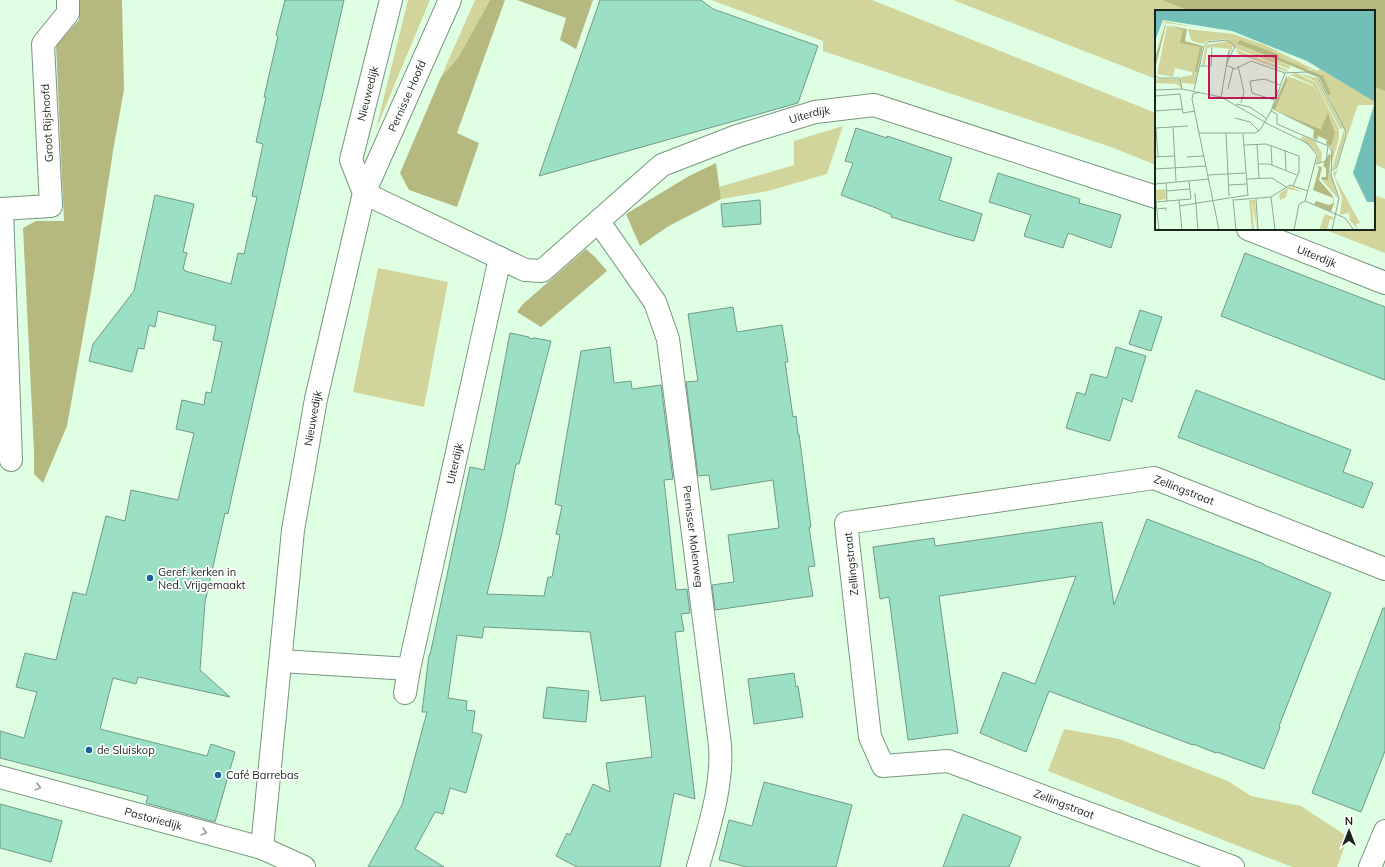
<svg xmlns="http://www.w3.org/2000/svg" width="1385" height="867" font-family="Mulish,sans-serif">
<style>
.green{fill:#d1d59c}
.forest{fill:#b5b97f}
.building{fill:#9bdfc5;stroke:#729989}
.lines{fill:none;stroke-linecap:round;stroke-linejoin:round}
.street-casing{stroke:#78967d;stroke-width:24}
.street{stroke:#fff;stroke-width:22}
.oneway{stroke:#989c98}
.poi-dot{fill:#176295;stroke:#fff;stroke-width:1.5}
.labels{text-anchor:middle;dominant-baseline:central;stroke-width:3.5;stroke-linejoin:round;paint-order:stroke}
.street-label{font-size:11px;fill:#19241b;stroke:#fff}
.poi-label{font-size:11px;fill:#19241b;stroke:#fff;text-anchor:start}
.inset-road{fill:none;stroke:#90a793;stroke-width:1}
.view{fill:#c2185b;fill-opacity:0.15;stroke:#c2185b;stroke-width:2}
.inset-edge{fill:none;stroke:#19241b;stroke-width:2}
</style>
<rect width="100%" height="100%" fill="#dfffe3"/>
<g class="green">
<polygon points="408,0 430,0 376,129"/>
<polygon points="475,0 490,0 458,58 441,77"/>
<polygon points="711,0 872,0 1156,113 1156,165 1111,147 823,51 823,41"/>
<polygon points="953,0 1162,0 1189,11 1156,11 1156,79"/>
<polygon points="1374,87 1385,91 1385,169 1374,164"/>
<polygon points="843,126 827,174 768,191 721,199 719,187 794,165 794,141"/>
<polygon points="1374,195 1385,199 1385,253 1323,229 1374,229"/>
<polygon points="378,268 448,282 424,407 353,392"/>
<polygon points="1064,729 1119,739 1228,781 1251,796 1301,806 1348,837 1337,867 1292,867 1048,771"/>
</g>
<g class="forest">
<polygon points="79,0 122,0 124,90 114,145 94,274 67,426 43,483 34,474 34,451 23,228 36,221 64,221 56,45 79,20"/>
<polygon points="490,0 505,0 457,133 479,143 457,207 409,190 400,173 441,77 458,58"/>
<polygon points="517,0 593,0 576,49 560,40 566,18"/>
<polygon points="1162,0 1385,0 1385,91 1374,87 1374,11 1189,11"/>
<polygon points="716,163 721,199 667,227 640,246 626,214 689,176"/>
<polygon points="586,249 595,257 607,271 541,327 517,312 523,304"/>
</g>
<g class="building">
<polygon points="285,0 344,0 234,486 228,514 225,513 205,602 200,670 230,697 138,677 136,684 113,678 100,729 207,756 211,744 235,752 215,822 146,803 148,796 0,758 0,731 24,738 37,692 16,687 25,653 56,660 73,592 86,595 106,516 125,521 131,490 178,500 194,433 176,429 182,400 204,405 206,392 211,393 222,342 213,340 216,326 158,311 155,327 149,325 144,349 138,348 132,372 89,361 93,344 134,291 155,195 194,204 183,252 187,253 183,269 185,270 185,271 231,284 238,253 244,254 257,197 252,196 263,144 256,142 266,97 264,97 278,36 276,35"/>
<polygon points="600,0 701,0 713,9 818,46 798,103 539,176"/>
<polygon points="856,128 887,138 887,136 952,158 939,200 982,214 974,241 954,236 891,217 892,215 876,208 841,195 853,163 845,161"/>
<polygon points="998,173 1080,199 1079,203 1121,215 1111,248 1068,233 1063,248 1024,236 1031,215 989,202"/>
<polygon points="760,200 761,224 723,227 721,204"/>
<polygon points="1245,253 1385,307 1385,380 1221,316"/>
<polygon points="733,307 737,332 782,325 788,362 785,362 793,417 796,416 798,434 799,434 811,527 809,527 815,566 808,567 813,596 715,610 712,585 734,582 728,535 779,528 773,480 711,490 709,475 698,476 686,382 698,381 688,314"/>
<polygon points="1140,310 1162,317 1151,351 1129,344"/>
<polygon points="510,333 529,337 530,339 535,338 551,341 519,464 516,464 502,533 487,594 544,596 548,577 552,577 560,535 556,534 562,506 555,504 581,351 610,347 614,383 631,381 632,389 661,385 673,479 664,480 676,590 687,589 690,613 681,614 684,631 675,632 695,799 674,793 660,867 577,867 556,856 567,833 570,835 593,784 610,792 606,763 652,757 645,696 601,701 590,632 484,627 482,638 457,635 448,698 467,701 466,710 475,711 472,732 482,735 466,793 450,788 443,814 435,812 415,849 444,867 368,867 402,805 427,712 422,712 429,655 430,655 470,467 484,470"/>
<polygon points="1116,347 1146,356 1132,402 1123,398 1110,441 1066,428 1077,392 1085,395 1091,374 1107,378"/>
<polygon points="1196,390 1351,450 1343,472 1373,483 1363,508 1178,437"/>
<polygon points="1147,519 1264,564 1264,565 1331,593 1279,726 1280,727 1264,769 1217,752 1216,753 1193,744 1193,745 1049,691 1026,752 980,733 1003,672 1035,684 1076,576 939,596 958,733 908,740 889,597 880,599 873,547 934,538 935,546 1102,522 1114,605"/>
<polygon points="1383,608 1385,608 1385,751 1361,812 1312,793"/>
<polygon points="794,673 796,687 798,686 803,717 754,724 748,679"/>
<polygon points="547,687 589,691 586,722 543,718"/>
<polygon points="764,782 852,805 836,867 747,867 719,860 729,820 752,826"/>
<polygon points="0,804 62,821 51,862 0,848"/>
<polygon points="963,814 1021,837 1009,867 943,867"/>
</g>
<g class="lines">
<defs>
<g id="street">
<path id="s1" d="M 450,0 L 364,193 L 525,270 L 542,271 L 662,165 L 737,136 L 815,112 L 874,105 L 1156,197"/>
<polyline points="0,209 51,206 43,44 68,13 68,0"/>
<polyline points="2,209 11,460"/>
<path id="s2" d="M 599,222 L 655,302 L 668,339 L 720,745 C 723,786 709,827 698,867"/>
<path id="s3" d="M 1248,229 L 1385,283"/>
<polyline points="281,661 409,669"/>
<path id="s4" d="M 405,693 L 409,669 L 500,258"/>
<path id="s5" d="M 0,777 L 262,848 L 304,867"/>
<path id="s6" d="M 262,848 L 293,530 L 316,399 L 364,193 L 351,160 L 391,0"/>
<path id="s7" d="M 1233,867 L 948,761 L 883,766 L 870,737 L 846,523 L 1154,478 L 1385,569"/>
<polyline points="1370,867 1385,831"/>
</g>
</defs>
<use href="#street" class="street-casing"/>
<use href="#street" class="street"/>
</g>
<defs><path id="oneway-chevron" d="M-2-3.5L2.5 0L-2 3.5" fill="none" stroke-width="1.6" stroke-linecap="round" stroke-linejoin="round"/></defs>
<g class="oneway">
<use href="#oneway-chevron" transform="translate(38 787) rotate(15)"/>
<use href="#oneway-chevron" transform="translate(204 832) rotate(15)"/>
</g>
<g class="poi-dot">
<circle cx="150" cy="578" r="4"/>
<circle cx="89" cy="750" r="4"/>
<circle cx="218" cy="775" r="4"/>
</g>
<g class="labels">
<g class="street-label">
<text stroke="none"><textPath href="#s6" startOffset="768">Nieuwedijk</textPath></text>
<text transform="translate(407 96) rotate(-66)">Pernisse Hoofd</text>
<text stroke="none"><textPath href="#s1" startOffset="723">Uiterdijk</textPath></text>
<text transform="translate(47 123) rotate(-93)">Groot Rijshoofd</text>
<text stroke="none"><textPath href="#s3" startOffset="74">Uiterdijk</textPath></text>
<text stroke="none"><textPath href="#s6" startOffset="433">Nieuwedijk</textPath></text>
<text stroke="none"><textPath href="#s4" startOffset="235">Uiterdijk</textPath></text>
<text stroke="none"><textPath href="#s7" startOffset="960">Zellingstraat</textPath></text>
<text stroke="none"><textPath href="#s2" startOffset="336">Pernisser Molenweg</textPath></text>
<text transform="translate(851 564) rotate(-96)">Zellingstraat</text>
<text transform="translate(1064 804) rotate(21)">Zellingstraat</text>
<text stroke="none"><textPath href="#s5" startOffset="159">Pastoriedijk</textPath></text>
</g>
<g class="poi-label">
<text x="158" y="572">Geref. kerken in<tspan x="158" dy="13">Ned. Vrijgemaakt</tspan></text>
<text x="97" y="750">de Sluiskop</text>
<text x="226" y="775">Café Barrebas</text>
</g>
</g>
<g transform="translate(1155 10)">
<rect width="220" height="220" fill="#dfffe3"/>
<path d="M 9,11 L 30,15 L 51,18 L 9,13 L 0,43 ZM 12,16 L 29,20 L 26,33 L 46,37 L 40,74 L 27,73 L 26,67 L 37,65 L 37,62 L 20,58 L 18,67 L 2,64 ZM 33,19 L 78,24 L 110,35 L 162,61 L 165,59 L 219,91 L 219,95 L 203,95 L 189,136 L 192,125 L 164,67 L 155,59 L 150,59 L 125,48 L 123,44 L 85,30 L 85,35 L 135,56 L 134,59 L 80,38 L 72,29 L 52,31 L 49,34 L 40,32 L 36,30 ZM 73,31 L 78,36 L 72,52 L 75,39 L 55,37 L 52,39 L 50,55 L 47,55 L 51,35 ZM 80,39 L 133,60 L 132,62 L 83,44 ZM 141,63 L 160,72 L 184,119 L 184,128 L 176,156 L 176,137 L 180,123 L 174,105 L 167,119 L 120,100 L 133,66 L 158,76 L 163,86 L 158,75 L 135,65 ZM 144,63 L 162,68 L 188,118 L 185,119 L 160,71 ZM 0,69 L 25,69 L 26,78 L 22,74 L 0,73 ZM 189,119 L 190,128 L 181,157 L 177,159 ZM 147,126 L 160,131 L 167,143 L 166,152 L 161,154 L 163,144 L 146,129 ZM 190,137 L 180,167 L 205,213 L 201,214 L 203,220 L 195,210 L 194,203 L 185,205 L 187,188 L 178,163 L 183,158 ZM 175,157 L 175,163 L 184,190 L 167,170 L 173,170 ZM 135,176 L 147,182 L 133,179 L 131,187 L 125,190 L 124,184 ZM 10,179 L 11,189 L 0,191 L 0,180 ZM 94,190 L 100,190 L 102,220 L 97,191 L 99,220 L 97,220 ZM 170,204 L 178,207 L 178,210 L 175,209 L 172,220 L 164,220 Z" fill="#d1d59c"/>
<path d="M 10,15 L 11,15 L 0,59 L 0,48 ZM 12,15 L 32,19 L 30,31 L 48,36 L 42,63 L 40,61 L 45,37 L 25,33 L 28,20 ZM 85,30 L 123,44 L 125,48 L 168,66 L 176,84 L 173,85 L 164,67 L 85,35 L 82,33 ZM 132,65 L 132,71 L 120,100 L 166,119 L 173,103 L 180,123 L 176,137 L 171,134 L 172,130 L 163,126 L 162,130 L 158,128 L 159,120 L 117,99 ZM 174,144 L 176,145 L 173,170 L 167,170 L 166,167 L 171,167 L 171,159 L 168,155 ZM 161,156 L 167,157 L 164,170 L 178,186 L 179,193 L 176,202 L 159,194 L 161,191 L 174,195 L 178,193 L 178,188 L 158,180 L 164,158 Z" fill="#b5b97f"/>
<path d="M 0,0 L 220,0 L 220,92 L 152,51 L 77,21 L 8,10 L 0,31 ZM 220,92 L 220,192 L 212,192 L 198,163 Z" fill="#72bfb7"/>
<path class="inset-road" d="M 45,56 L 56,56 L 57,37M 83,56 L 89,82 L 86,93M 130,63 L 151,62 L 162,66 L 190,120 L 191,126 L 182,157 L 176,161M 0,66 L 4,68 L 25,68 L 27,79M 73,79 L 78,58M 0,80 L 27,79 L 66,87 L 115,115 L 152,133 L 162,145 L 150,191M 39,80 L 49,36 L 53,32 L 72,30 L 80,36 L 71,55 L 80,59 L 96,51 L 130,63 L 116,101M 45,82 L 38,84 L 37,89 L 64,220M 0,86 L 25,84 L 28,103 L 40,101M 66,87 L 74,40M 119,90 L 97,83 L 95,71 L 110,69 L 125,75M 81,94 L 95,97 L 112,109M 0,101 L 28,99M 80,108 L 95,112 L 104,121M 18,117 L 21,172M 0,118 L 33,116M 1,118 L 3,146M 44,123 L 100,123 L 105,120 L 116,101 L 122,104 L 122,114 L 173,136 L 171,151 L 161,154M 71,123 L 74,186M 88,124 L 93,186M 102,134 L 104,169M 89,135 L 111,134 L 144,146 L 144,162 L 138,176M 116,136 L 117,155M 173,136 L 177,141 L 176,165 L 184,188 L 177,220M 130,140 L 131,160M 0,147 L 19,146M 32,147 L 49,146M 103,154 L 114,154 L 142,165M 0,159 L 51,156M 53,165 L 90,163M 92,169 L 117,168 L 131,177M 11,173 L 12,191M 0,174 L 54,169M 73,175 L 92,174M 11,181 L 35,179M 40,183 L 43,220M 116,187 L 120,220M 78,189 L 81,220M 101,189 L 103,220M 24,190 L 27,220M 79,190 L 116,187 L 135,175 L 153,181M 150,191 L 190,208 L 199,220M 0,192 L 36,189 L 34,171M 1,192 L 4,220M 24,196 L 93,185M 2,199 L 11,198 L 11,201M 139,220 L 144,194 L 150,191"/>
<path class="view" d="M 54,46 L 121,46 L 121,88 L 54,88 Z"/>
<rect width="220" height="220" class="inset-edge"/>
</g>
<g transform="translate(1349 831)" stroke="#ffffff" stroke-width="3" paint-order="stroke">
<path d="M0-3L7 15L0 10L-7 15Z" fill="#19241b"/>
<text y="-6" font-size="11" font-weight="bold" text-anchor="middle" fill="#19241b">N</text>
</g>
</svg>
